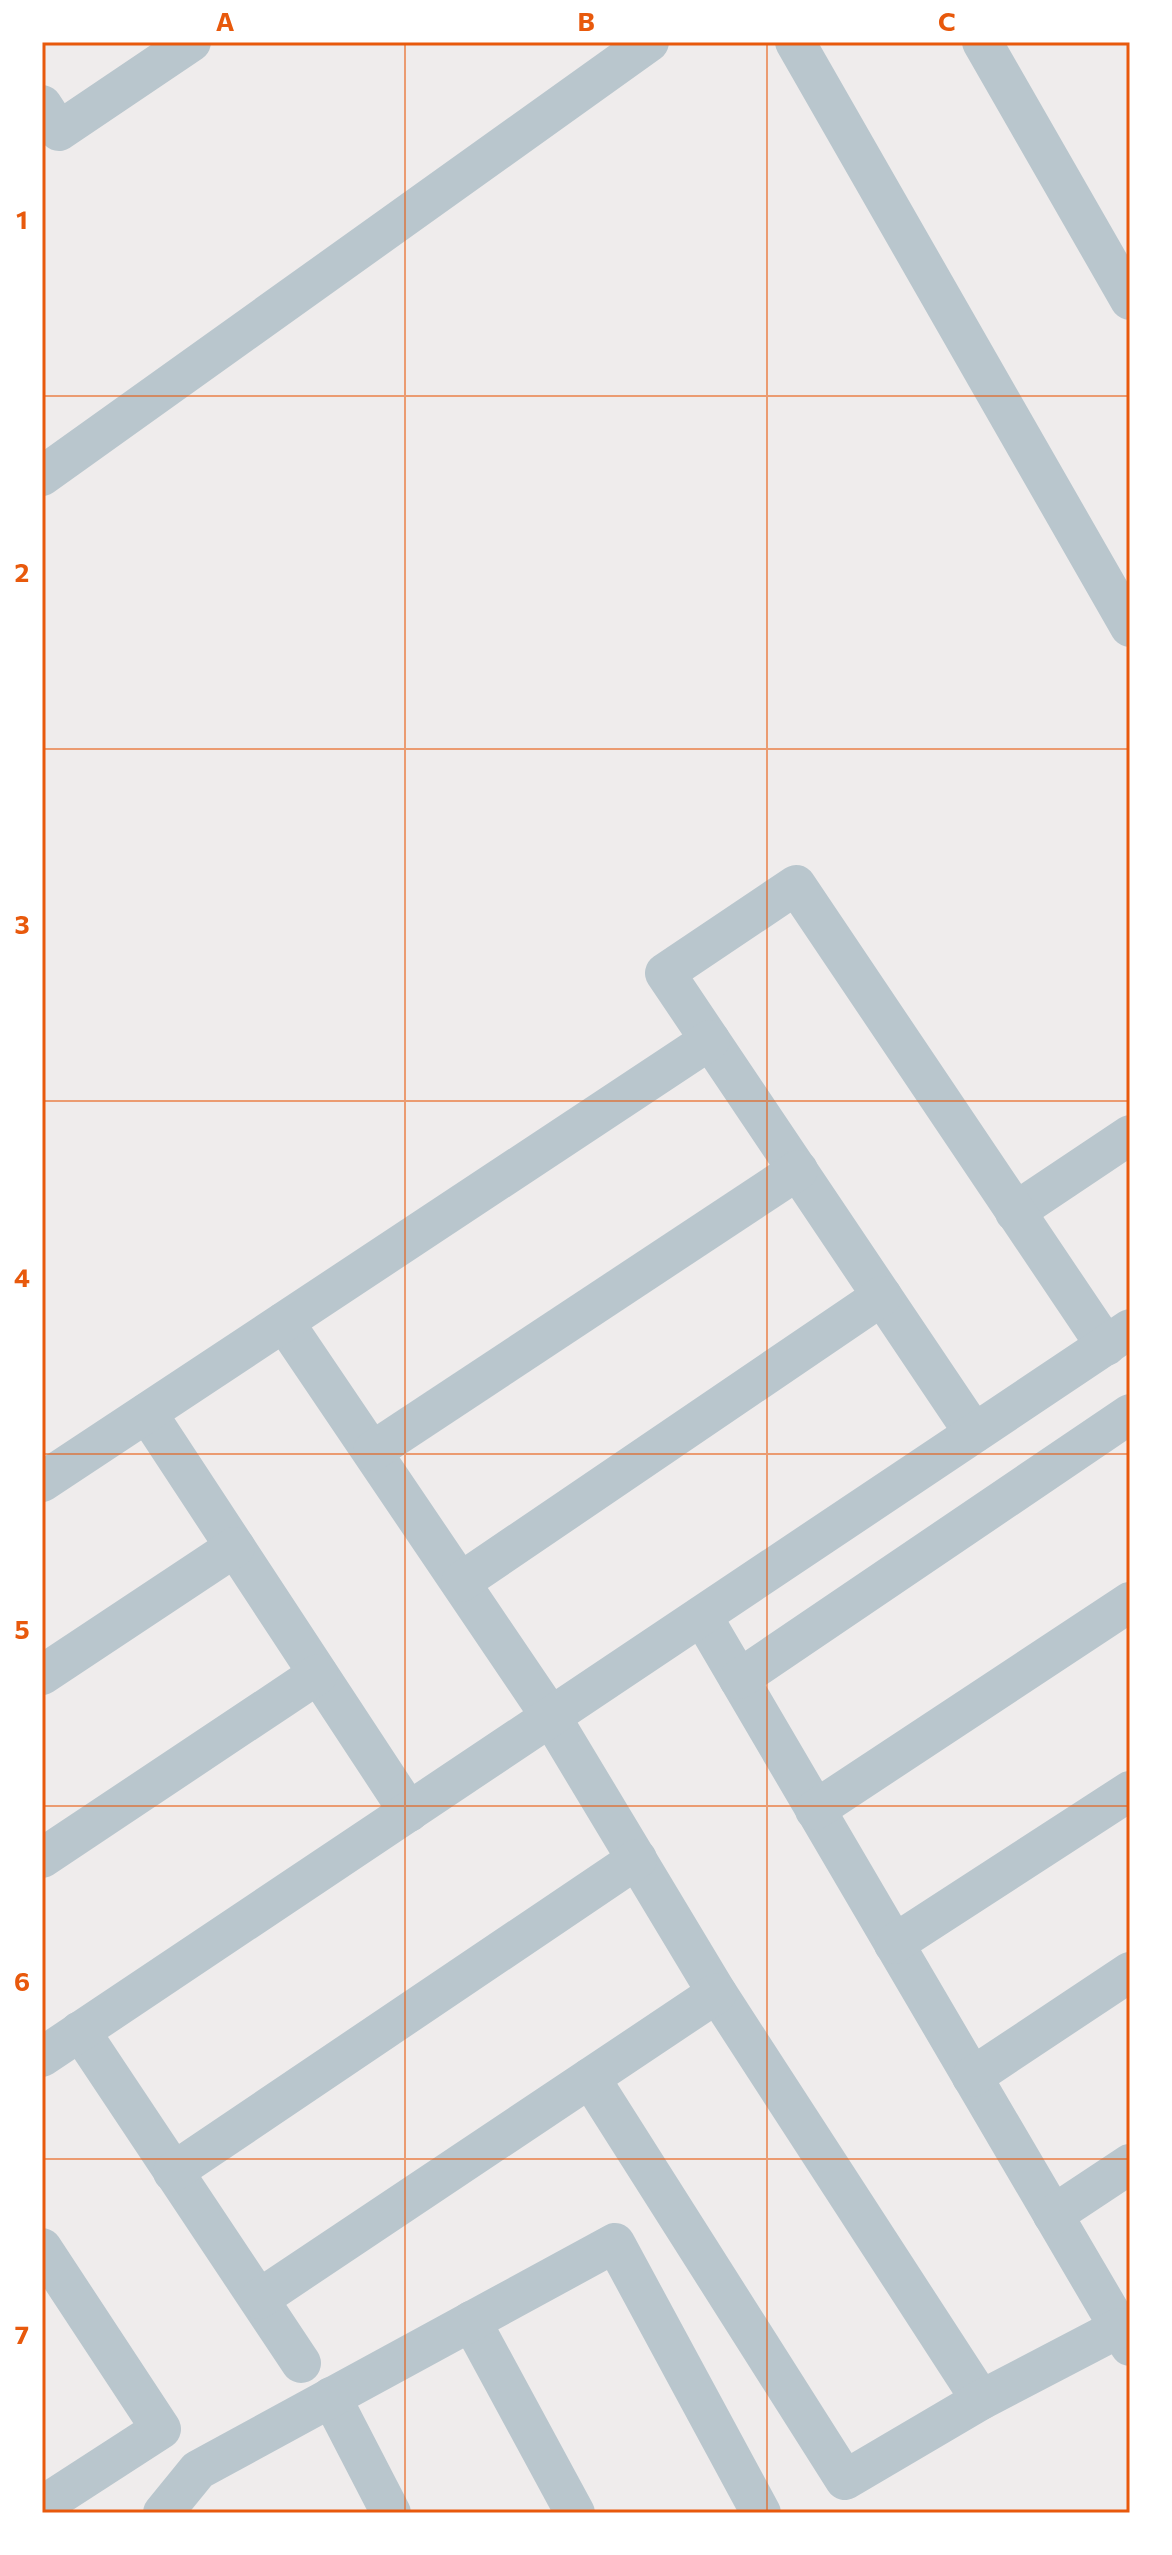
<svg xmlns="http://www.w3.org/2000/svg" width="1172" height="2555" font-family="Commissioner,sans-serif">
<style>
.lines{fill:none;stroke-linecap:round;stroke-linejoin:round}
.minor{stroke:#b9c6cd;stroke-width:40}
.grid{fill:none;stroke:#e8590c;stroke-width:2;stroke-opacity:0.55}
.neatline{fill:none;stroke:#e8590c;stroke-width:3}
.grid-label{font-size:26px;text-anchor:middle;font-weight:bold;fill:#e8590c}
</style>
<rect width="100%" height="100%" fill="#efecec"/>
<g class="lines">
<g class="minor">
<polyline points="795,42 1130,627"/>
<polyline points="982,42 1130,300"/>
<polyline points="42,105 59,131 191,42"/>
<polyline points="42,476 649,42"/>
<polyline points="1015,1212 1130,1135"/>
<polyline points="284,1322 551,1717 717,1993 981,2400"/>
<polyline points="147,1413 409,1812"/>
<polyline points="974,1433 665,973 796,885 1106,1346"/>
<polyline points="373,1451 798,1170"/>
<polyline points="42,1482 710,1040"/>
<polyline points="461,1582 882,1296"/>
<polyline points="702,1616 1130,2346"/>
<polyline points="42,1675 235,1547"/>
<polyline points="739,1679 1130,1414"/>
<polyline points="815,1810 1130,1602"/>
<polyline points="42,1858 318,1674"/>
<polyline points="894,1944 1130,1791"/>
<polyline points="80,2031 301,2363"/>
<polyline points="42,2057 1130,1329"/>
<polyline points="972,2077 1130,1972"/>
<polyline points="590,2078 845,2480 981,2400 1119,2328"/>
<polyline points="173,2172 637,1859"/>
<polyline points="1053,2215 1130,2164"/>
<polyline points="42,2248 161,2429 42,2506"/>
<polyline points="259,2299 717,1993"/>
<polyline points="471,2321 575,2513"/>
<polyline points="331,2397 391,2513"/>
<polyline points="163,2513 198,2470 615,2243 761,2513"/>
</g>
</g>
<path class="grid" d="M 405,42 L 405,2513M 767,42 L 767,2513M 42,396 L 1130,396M 42,749 L 1130,749M 42,1101 L 1130,1101M 42,1454 L 1130,1454M 42,1806 L 1130,1806M 42,2159 L 1130,2159"/>
<rect width="1172" height="2555" fill="none" stroke="#ffffff" stroke-width="88"/>
<rect x="44" y="44" width="1084" height="2467" class="neatline"/>
<g class="grid-label">
<text x="225" y="31">A</text>
<text x="586" y="31">B</text>
<text x="947" y="31">C</text>
<text x="22" y="229">1</text>
<text x="22" y="582">2</text>
<text x="22" y="934">3</text>
<text x="22" y="1287">4</text>
<text x="22" y="1639">5</text>
<text x="22" y="1991">6</text>
<text x="22" y="2344">7</text>
</g>
</svg>
